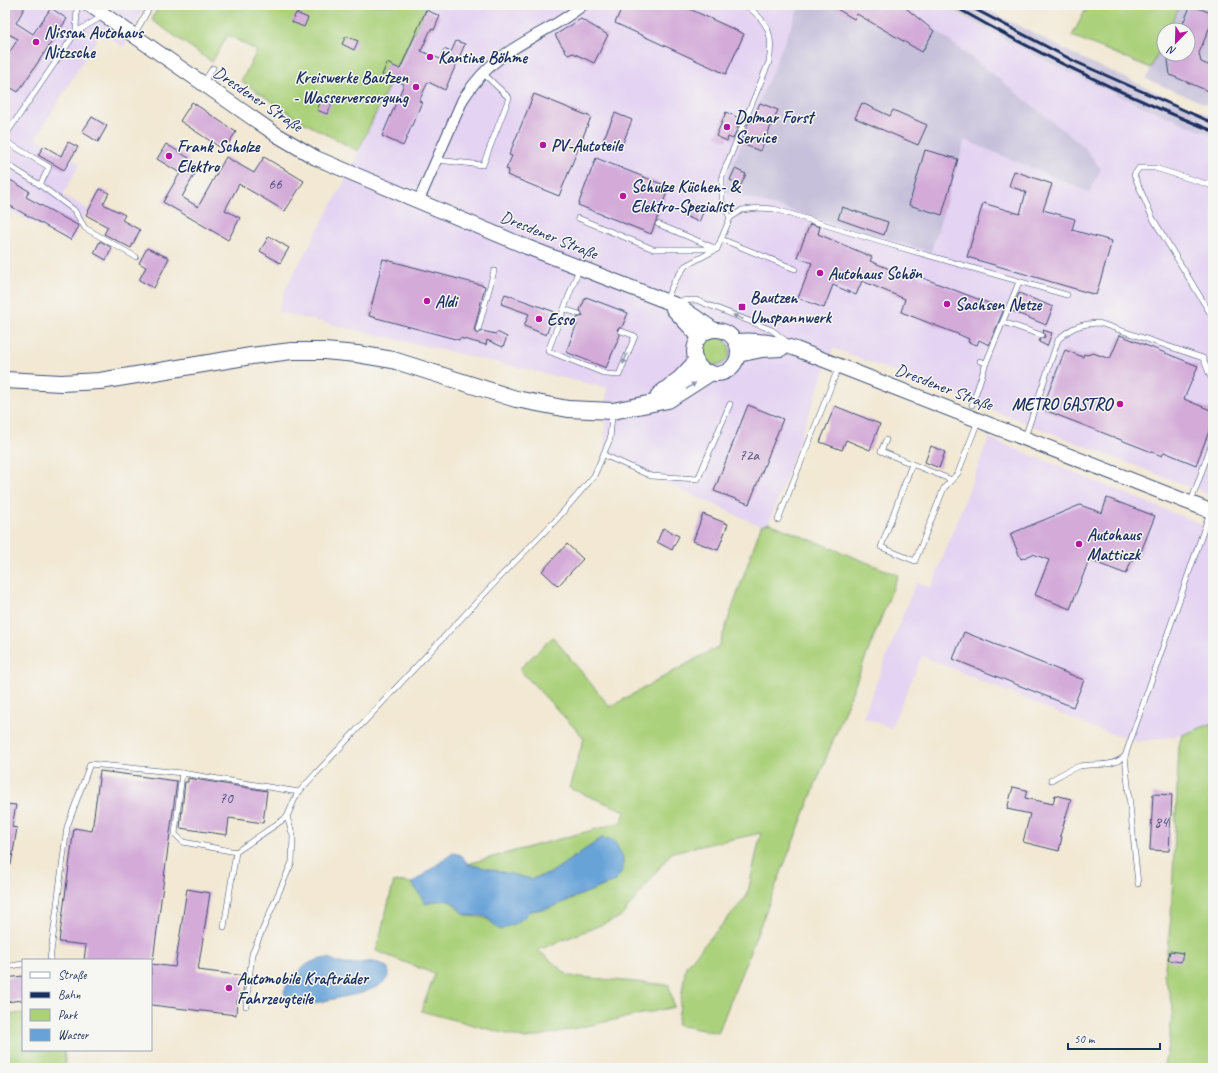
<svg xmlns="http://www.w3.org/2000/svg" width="1218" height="1073" font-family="Caveat,sans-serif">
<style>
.built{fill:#e4d3f2}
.industrial{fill:#c6c0da}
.green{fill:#acd17b;stroke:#64806c}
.water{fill:#67a3d8;stroke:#41699b}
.building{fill:#d3aad8}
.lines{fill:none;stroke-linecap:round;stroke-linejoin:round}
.lane-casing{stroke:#3b4b70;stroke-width:6}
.street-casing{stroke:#3b4b70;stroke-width:12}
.secondary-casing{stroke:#3b4b70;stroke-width:16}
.primary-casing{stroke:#3b4b70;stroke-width:18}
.lane{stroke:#fff;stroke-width:5}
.street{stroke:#fff;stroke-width:10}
.secondary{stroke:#fff;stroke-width:14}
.primary{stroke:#fff;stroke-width:16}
.rail{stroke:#1b2f5e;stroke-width:3}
.oneway{fill:#8d97ae}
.poi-dot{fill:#b5179e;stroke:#f6f6f2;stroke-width:1.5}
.labels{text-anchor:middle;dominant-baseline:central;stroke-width:3;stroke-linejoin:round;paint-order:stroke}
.number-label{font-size:15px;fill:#494e7c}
.poi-label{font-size:17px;font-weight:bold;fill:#1b2f5e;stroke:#f6f6f2;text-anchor:start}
.street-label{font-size:17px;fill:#1b2f5e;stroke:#f6f6f2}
</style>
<rect width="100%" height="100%" fill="#f6f6f2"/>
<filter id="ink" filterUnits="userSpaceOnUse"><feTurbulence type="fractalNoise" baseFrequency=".025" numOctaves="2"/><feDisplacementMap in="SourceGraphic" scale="8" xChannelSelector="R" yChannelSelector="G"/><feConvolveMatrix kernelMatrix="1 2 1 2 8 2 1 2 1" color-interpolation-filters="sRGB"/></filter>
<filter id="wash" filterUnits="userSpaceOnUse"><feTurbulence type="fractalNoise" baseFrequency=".012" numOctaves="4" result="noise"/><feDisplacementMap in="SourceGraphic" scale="16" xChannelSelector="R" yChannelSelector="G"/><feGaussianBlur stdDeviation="0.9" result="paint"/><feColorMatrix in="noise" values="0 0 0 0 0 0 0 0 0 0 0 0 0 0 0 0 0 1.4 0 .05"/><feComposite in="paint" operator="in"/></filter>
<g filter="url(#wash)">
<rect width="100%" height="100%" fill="#f2e8d3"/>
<g class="built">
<polygon points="5,5 145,5 124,47 101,32 36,138 80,163 63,195 88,209 71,243 5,208"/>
<polygon points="427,5 942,5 991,33 1068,72 1133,102 1213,136 1213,496 833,348 769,523 761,526 604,455 607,388 278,312 286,287 345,181"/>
<polygon points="989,438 1213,529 1213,723 1182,735 1136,742 1097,729 922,656 891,728 863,717 916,582 931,588"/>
</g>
<g class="industrial">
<polygon points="800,5 902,5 984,67 1084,147 1101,169 1089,192 965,140 931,252 724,191 726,180"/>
<polygon points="943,5 979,5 1079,57 1213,117 1213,136 1133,102 1068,72 991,32"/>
<polygon points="1180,5 1213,5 1213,107 1146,79 1164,39 1164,54 1188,54 1188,30 1168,30"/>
</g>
<g class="green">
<polygon points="159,5 427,5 358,151 303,122 241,81 257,51 228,35 212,62 152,20"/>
<polygon points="1088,5 1180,5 1168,30 1164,30 1164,39 1151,68 1072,36"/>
<circle cx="716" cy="351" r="14"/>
<path d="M 769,523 L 898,575 L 718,1033 L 677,1025 L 686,966 L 747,896 L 761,833 L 672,852 L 621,917 L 538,950 L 569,976 L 669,985 L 674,1007 L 526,1039 L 421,1011 L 435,974 L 376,951 L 394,881 L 412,883 L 426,904 C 431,903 438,899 444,900 C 454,901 455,907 461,912 C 474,922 484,911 494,926 L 520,921 L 530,911 L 549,908 L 615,881 L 602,838 L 549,874 L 531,879 L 467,864 L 622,822 L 625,811 L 569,788 L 584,738 L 519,669 L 553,637 L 610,707 L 719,646 L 761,526 Z"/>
<polygon points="1213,723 1213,1068 1163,1068 1169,1042 1173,1006 1164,975 1171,917 1179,745 1182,735"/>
<polygon points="23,1013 23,1050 64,1050 66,1068 5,1068 5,1015"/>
</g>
<g class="water">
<path d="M 602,838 L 611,839 L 616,844 L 623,857 L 623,870 L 615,881 L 549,908 L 530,911 L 520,921 L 500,930 C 494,926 490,918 483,916 C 476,915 469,918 462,912 C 459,910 458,907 456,905 C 446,897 436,901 426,904 L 412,883 L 453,853 L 461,855 L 468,864 L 531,879 L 549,874 Z"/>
<path d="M 329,958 C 356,974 365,952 388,968 L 389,974 L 386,980 L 377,987 L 362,993 L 305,1005 L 287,1001 L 284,991 C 292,972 309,959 329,958 Z"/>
</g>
<g id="blocks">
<g class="building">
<polygon points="5,5 26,5 16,23 33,34 51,8 67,19 18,92 5,84 5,59 18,39 5,32"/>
<polygon points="623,5 681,5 744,34 726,74 615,23"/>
<polygon points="830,5 902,5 934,31 922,52 857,14 854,19"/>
<polygon points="1191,5 1213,14 1213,19 1199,53 1201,62 1213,67 1213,93 1170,75 1168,60 1171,54 1188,54 1188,30 1180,30"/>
<polygon points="426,10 440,16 434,30 431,29 421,51 440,59 444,49 451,52 456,41 465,44 445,90 428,82 419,101 422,102 403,146 382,136 404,84 382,75 387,63 400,69"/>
<polygon points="296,13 308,18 304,27 292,22"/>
<polygon points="581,19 608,35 594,63 573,53 568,55 555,35"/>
<polygon points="346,36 358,41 354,50 342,44"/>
<polygon points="534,94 591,117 559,196 507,175 509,170 506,169 512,156 509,155"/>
<polygon points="321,100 332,104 327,114 317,110"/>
<polygon points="192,102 236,132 224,150 180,121"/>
<polygon points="760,103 778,110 760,151 740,143 749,122 751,123"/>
<polygon points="862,103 890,116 893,110 927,125 918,145 855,118"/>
<polygon points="726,112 741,119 733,139 728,137 727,141 716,136"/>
<polygon points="615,113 632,120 621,148 603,140"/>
<polygon points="92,117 107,126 98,142 82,132"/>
<polygon points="68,142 78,147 64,170 38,155 44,146 61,156"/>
<polygon points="166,144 189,158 187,162 198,168 182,197 198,207 226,157 254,173 264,157 304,181 285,211 239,184 225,210 240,218 228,240 163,202 180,173 157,159"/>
<polygon points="925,150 958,159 942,215 909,205"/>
<polygon points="596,158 669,187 651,234 578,205"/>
<polygon points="735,169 746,174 741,185 730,180"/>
<polygon points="1014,171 1052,184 1043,210 1075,219 1072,230 1112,241 1096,295 967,257 983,203 1020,214 1026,192 1009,186"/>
<polygon points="5,177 29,191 26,197 79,226 71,240 5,203"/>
<polygon points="100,189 109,193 103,204 125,215 122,220 140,230 131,248 104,234 108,227 86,215"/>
<polygon points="690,204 704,210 699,222 685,216"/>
<polygon points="842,207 888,222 884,235 838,219"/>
<polygon points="810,224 820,227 818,234 872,257 870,261 914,279 915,275 1004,309 989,345 979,340 977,345 968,342 969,339 960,335 901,312 905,299 862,281 856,295 833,285 824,308 798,298 812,263 797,257"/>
<polygon points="269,236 289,248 280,263 260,251"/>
<polygon points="100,241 112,248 106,260 94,253"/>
<polygon points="147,248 169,258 154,288 139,280 146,267 139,263"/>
<polygon points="383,259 485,286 474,331 477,334 482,331 496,334 497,332 507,337 503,347 487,340 486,345 460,338 459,340 369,316"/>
<polygon points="1019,293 1053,307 1046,325 1012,311"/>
<polygon points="505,294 555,312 546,335 524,326 529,314 501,304"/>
<polygon points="586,297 628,313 622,327 617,329 620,335 606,368 566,352 577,324 575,324 577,318 583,316 580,310"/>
<polygon points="1043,330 1052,333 1047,346 1039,342 1040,339 1045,337"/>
<polygon points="1120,335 1198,366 1184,399 1213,411 1213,421 1196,465 1164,452 1162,456 1042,409 1065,350 1083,357 1084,354 1087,355 1093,353 1110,359"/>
<polygon points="748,405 783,419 749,504 714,491"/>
<polygon points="835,406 880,424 870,450 846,440 842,450 820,442"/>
<polygon points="931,446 945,452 939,468 925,462"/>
<polygon points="1107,498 1155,516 1138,559 1133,557 1126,574 1089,560 1070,609 1035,595 1049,560 1033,554 1021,559 1010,534 1080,505 1102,513"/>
<polygon points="703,514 728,524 718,550 693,541"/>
<polygon points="663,528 679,536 672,550 657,542"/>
<polygon points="567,544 583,559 558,586 542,571"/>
<polygon points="964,632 1084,680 1073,707 953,659"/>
<polygon points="100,771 177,781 153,960 84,960 86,945 59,942 74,828 92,831"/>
<polygon points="188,778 267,791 263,823 229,818 227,835 180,828 185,782 188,782"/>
<polygon points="1013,787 1027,790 1025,798 1053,804 1055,795 1071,799 1060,836 1062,837 1059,851 1023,842 1030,814 1007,809"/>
<polygon points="1153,794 1172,795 1169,851 1150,850"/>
<polygon points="5,804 16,805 12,827 17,828 11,865 5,865"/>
<polygon points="187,889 210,893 198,970 245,976 242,1000 237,1000 236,1015 151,1005 151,964 175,967"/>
<polygon points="1170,951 1183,953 1181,962 1168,960"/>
<polygon points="23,976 23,1000 5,1002 5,978"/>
</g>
</g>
</g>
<g filter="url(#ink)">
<use href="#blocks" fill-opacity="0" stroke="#3b4b70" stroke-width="1"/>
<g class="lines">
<defs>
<g id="lane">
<polyline points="76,32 77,5"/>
<polyline points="134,35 151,5"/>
<polyline points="203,83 213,68"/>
<polyline points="5,136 76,32 103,16"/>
<polyline points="5,141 49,167 40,185 5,163"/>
<polyline points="437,160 483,165 509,98 483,73"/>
<polyline points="40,185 74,210 85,228 136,257"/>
<polyline points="1213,186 1155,168 1139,168 1134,175 1152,217 1213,318"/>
<polyline points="578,218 653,249 717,249 658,224"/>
<path d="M 730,218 L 722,201 L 722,176 L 769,62 C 774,34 768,22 746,5"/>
<polyline points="721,239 795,269"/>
<polyline points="579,269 548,351 606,374 619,375 635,336 621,331"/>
<polyline points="666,300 674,282 685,266 717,249 730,218 742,210 759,208 774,209 881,242 1067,295"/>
<polyline points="677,301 696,300 772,330 786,341"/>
<polyline points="564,309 579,314"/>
<polyline points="1003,322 1041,335"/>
<polyline points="478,330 494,271"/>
<polyline points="980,361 986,363"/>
<polyline points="972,405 986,363 1019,282"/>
<path d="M 1025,437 L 1058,340 C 1071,327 1080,324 1099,323 L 1203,358 L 1213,383"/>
<polyline points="886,440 881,451 912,464"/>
<polyline points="604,455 651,476 698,479 730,404"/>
<polyline points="952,480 912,464 881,547 915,561 944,488 958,473 978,421"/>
<polyline points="1191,502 1213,440"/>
<polyline points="778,520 839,366"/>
<polyline points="182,773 175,834 183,842 236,852 287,817 293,836 292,862 252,954 246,1006"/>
<path d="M 1051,780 C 1060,775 1070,769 1080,766 C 1096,763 1112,768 1125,756"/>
<polyline points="287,817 296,796 304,786 502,575 555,521 594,476 610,439 612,414"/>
<polyline points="1138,884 1125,756 1210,512"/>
<polyline points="224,927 236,852"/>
<polyline points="50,960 67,827 90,764 182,773 299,792"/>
<polyline points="5,967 23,964"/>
</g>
<path id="street" d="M 419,200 L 463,99 C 473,84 485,69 500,58 C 526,38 558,26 583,5"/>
<g id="secondary">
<polyline points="90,5 277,135 316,158 527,247 681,307 713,329"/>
<polyline points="673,309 699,337"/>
<circle cx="716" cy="352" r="22"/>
<path d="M 736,341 C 757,339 775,342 796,349 L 1213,512"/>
<polyline points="738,355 762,350 781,349"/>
</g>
<g id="primary">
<polyline points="5,380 61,383 100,381 251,356 292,351 324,351 357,354 393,360 516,399 568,409 613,411 668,400 710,373"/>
<polyline points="659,395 681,378 696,362"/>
</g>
</defs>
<use href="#lane" class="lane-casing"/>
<use href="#street" class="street-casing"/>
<use href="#secondary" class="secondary-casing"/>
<use href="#primary" class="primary-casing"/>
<use href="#lane" class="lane"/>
<use href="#street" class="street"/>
<use href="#secondary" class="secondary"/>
<use href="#primary" class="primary"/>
<g class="rail">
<path d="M 952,5 C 1036,53 1123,95 1213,131"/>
<polyline points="967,5 1076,62 1213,123"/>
</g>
</g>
<defs><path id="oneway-solid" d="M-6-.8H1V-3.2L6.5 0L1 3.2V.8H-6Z"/></defs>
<g class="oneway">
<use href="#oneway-solid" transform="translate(738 317) rotate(-158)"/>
<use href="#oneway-solid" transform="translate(625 359) rotate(112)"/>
<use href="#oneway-solid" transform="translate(691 386) rotate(-35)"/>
</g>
</g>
<g class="poi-dot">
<circle cx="36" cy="42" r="4"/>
<circle cx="430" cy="57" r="4"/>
<circle cx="416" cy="87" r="4"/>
<circle cx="727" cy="127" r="4"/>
<circle cx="543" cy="145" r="4"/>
<circle cx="169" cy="156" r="4"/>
<circle cx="623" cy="196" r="4"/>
<circle cx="820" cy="273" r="4"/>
<circle cx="427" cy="301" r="4"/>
<circle cx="947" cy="304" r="4"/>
<rect x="738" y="303" width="8" height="8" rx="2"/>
<circle cx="539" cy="319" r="4"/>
<circle cx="1120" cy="404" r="4"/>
<circle cx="1079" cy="544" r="4"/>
<circle cx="229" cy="988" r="4"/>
</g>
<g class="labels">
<g class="number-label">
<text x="275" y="184">66</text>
<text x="749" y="455">72a</text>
<text x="226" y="798">70</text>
<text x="1161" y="822">84</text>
</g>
<g class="poi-label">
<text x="44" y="32">Nissan Autohaus<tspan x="44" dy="20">Nitzsche</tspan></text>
<text x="438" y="57">Kantine Böhme</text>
<text x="408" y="77" text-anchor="end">Kreiswerke Bautzen<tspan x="408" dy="20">- Wasserversorgung</tspan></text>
<text x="735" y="117">Dolmar Forst<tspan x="735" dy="20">Service</tspan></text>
<text x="551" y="145">PV-Autoteile</text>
<text x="177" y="146">Frank Scholze<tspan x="177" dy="20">Elektro</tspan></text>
<text x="631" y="186">Schulze Küchen- &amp;<tspan x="631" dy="20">Elektro-Spezialist</tspan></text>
<text x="828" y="273">Autohaus Schön</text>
<text x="750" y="297">Bautzen<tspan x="750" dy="20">Umspannwerk</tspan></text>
<text x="435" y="301">Aldi</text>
<text x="955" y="304">Sachsen Netze</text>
<text x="547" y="319">Esso</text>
<text x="1112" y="404" text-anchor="end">METRO GASTRO</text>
<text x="1087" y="534">Autohaus<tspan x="1087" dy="20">Matticzk</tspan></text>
<text x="237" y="978">Automobile Krafträder<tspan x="237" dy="20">Fahrzeugteile</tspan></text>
</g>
<g class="street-label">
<text transform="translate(258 99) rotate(34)">Dresdener Straße</text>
<text transform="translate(549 235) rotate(22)">Dresdener Straße</text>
<text transform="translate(944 387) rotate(21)">Dresdener Straße</text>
</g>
</g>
<rect width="1218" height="1073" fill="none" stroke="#f6f6f2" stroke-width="20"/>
<rect x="22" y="959" width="130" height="92" fill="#f6f6f2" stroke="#9ea6b7"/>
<rect x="30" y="972" width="20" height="6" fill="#ffffff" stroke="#9ea6b7"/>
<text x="58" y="979" font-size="12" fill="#1b2f5e">Straße</text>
<rect x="30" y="992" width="20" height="6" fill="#1b2f5e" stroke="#9ea6b7"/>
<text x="58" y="999" font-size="12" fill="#1b2f5e">Bahn</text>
<rect x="30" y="1009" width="20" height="12" fill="#acd17b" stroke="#9ea6b7"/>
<text x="58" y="1019" font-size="12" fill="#1b2f5e">Park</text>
<rect x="30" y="1029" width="20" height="12" fill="#67a3d8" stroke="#9ea6b7"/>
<text x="58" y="1039" font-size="12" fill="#1b2f5e">Wasser</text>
<g transform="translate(1176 42) rotate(203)"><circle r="19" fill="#f6f6f2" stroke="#9ea6b7"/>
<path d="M0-3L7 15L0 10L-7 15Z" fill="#b5179e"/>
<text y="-6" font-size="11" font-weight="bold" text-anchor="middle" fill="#1b2f5e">N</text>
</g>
<path d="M1068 1043v6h92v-6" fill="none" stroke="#1b2f5e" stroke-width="2"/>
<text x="1074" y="1043" font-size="12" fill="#1b2f5e" stroke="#f6f6f2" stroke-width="3" paint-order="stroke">50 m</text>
</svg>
